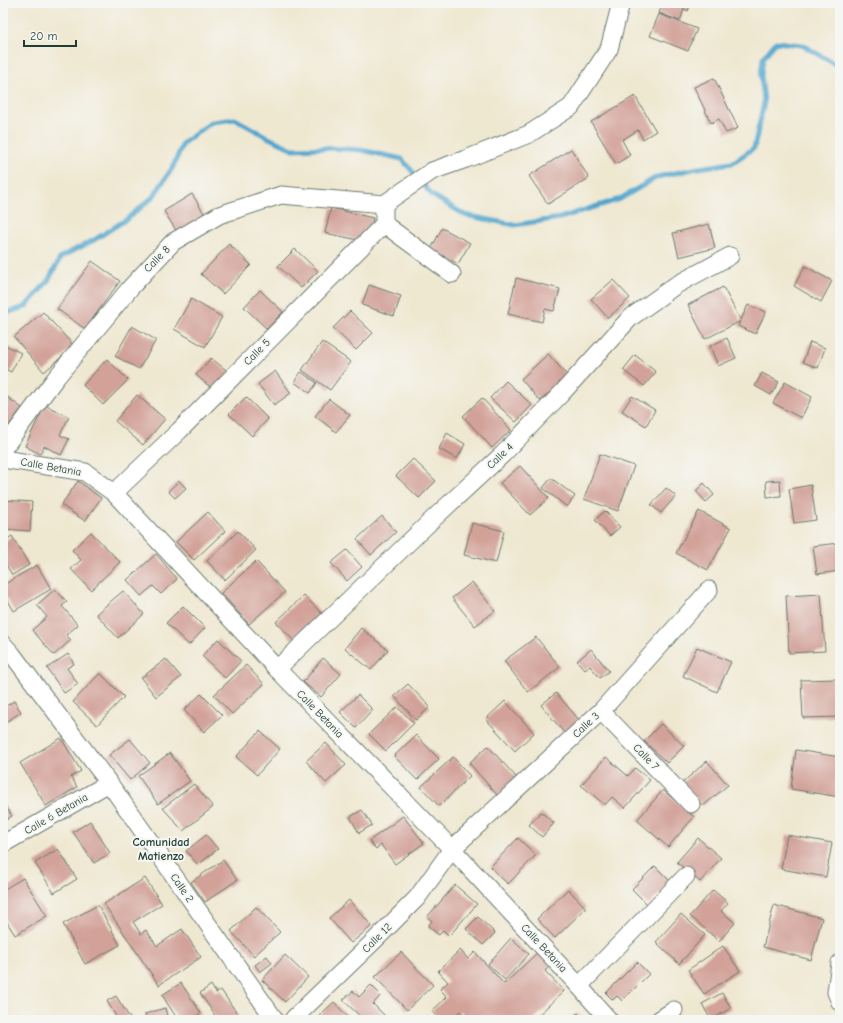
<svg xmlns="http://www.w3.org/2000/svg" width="843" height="1023" font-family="'Comic Neue',sans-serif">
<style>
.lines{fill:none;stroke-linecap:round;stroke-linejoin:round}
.stream{stroke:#51a6cd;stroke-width:5}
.building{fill:#d2a198}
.minor-casing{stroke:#68796b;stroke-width:19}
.minor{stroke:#fff;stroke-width:17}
.labels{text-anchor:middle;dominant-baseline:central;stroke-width:4;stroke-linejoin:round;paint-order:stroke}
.street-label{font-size:11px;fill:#1f3d34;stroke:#f6f6f2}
.neighbourhood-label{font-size:12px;font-weight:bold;fill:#1f3d34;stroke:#f6f6f2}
</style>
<rect width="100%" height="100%" fill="#f6f6f2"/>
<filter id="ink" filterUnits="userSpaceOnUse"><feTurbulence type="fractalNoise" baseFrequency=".025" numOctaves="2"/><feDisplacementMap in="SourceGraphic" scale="8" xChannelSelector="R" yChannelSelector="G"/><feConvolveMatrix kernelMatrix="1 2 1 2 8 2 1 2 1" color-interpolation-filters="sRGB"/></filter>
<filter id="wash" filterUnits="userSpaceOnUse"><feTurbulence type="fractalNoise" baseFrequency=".012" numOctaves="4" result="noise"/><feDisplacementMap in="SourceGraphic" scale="16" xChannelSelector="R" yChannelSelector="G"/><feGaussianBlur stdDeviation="0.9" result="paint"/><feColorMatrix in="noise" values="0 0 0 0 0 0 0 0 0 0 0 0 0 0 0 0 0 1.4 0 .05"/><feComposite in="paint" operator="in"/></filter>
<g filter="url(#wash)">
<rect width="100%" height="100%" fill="#efe8d1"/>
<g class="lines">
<polyline class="stream" points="3,314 25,307 48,281 61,257 94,240 127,219 153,197 173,167 183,143 212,122 235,119 269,138 293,149 329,148 361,150 402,159 432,195 465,215 515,225 560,218 620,199 657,177 698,168 732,163 754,148 764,102 761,75 763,58 776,42 802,45 840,67"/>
</g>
<g id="blocks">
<g class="building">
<polygon points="663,3 691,3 688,11 684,9 680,21 659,13"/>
<polygon points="659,14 697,29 688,51 650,36"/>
<polygon points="714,78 738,128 726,133 719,119 711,123 694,87"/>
<polygon points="635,96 656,131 643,139 638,130 622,140 630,155 616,164 591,122"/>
<polygon points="571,149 589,178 548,204 529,176"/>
<polygon points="192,194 205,215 177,232 164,211"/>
<polygon points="331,208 373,218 368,242 325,233"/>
<polygon points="709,224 715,248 679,257 673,233"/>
<polygon points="442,228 470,243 458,264 431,249"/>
<polygon points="229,244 251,265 223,294 201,274"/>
<polygon points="295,249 318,271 301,288 278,266"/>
<polygon points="92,261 120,281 85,329 57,309"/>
<polygon points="805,266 832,281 821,302 794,286"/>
<polygon points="516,278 560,289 554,311 545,309 542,322 508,314"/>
<polygon points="613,280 630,298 608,318 591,299"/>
<polygon points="369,285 401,296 394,316 362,305"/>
<polygon points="723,287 741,321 705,339 688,305"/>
<polygon points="260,290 283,312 267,329 244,307"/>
<polygon points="191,299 222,317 205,347 174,329"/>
<polygon points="748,305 766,312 755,334 738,326"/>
<polygon points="350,311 373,333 356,350 333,328"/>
<polygon points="43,312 74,346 44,372 14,337"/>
<polygon points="132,326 156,340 139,369 115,356"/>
<polygon points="727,338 736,358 718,366 710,346"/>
<polygon points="322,342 351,362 330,390 302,370"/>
<polygon points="810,342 825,348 818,368 803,362"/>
<polygon points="3,344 21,353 11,372 3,368"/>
<polygon points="548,354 568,376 540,401 521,379"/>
<polygon points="635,355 656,372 644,386 623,370"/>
<polygon points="211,358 230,373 215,391 196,375"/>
<polygon points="107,359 128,380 103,405 83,385"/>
<polygon points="275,371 291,393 274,405 258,384"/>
<polygon points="301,372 317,383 310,393 294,382"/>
<polygon points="762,373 779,382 771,395 755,386"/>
<polygon points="506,381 532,405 516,422 490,398"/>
<polygon points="785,382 812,397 801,418 773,403"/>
<polygon points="3,394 22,408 3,433"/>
<polygon points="137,395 165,419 143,445 115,421"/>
<polygon points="632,396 655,410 646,426 622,411"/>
<polygon points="246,397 268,419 252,436 229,414"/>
<polygon points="482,398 511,430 492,448 463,416"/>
<polygon points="329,399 350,415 336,432 315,416"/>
<polygon points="45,405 69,417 60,435 69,439 61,455 44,446 40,454 25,446"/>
<polygon points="447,433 465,444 457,459 439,449"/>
<polygon points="600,454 634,466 618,511 584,499"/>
<polygon points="413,459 436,481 419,498 396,476"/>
<polygon points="520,466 549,498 530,515 500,483"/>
<polygon points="551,478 575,496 567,507 543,488"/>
<polygon points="780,480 781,496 767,497 766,481"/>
<polygon points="78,481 101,498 85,521 61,505"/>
<polygon points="179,481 186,488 175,498 168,491"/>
<polygon points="704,483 714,495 706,502 696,491"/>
<polygon points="811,485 816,520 794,523 789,489"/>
<polygon points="666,488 676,496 661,513 651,505"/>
<polygon points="3,500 32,502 30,531 3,529"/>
<polygon points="605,511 620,527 610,536 595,520"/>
<polygon points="699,511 731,528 708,570 676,553"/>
<polygon points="208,512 225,531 194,560 176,542"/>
<polygon points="382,516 396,532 371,555 357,539"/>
<polygon points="472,523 504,531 496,563 464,555"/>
<polygon points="238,531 256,550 225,580 207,561"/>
<polygon points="91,532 120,562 91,590 71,569 81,560 72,550"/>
<polygon points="12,536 29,565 12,575 3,560 3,542"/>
<polygon points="840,543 840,571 817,574 813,546"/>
<polygon points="347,550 362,567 347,581 331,563"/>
<polygon points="156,554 177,579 161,594 153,586 141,596 127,580"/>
<polygon points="256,561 285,592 249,624 221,593"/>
<polygon points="37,565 51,589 14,611 3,592 3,585"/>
<polygon points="472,582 495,611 475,626 452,598"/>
<polygon points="55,589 67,602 62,606 78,625 66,635 71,640 54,655 32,630 47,617 37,605"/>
<polygon points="123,591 144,614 118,638 96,614"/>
<polygon points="821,594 825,651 789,653 786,596"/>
<polygon points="304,595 322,614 294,641 276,622"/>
<polygon points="183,606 205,628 189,645 166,623"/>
<polygon points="361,628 388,650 371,670 345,648"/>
<polygon points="536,637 560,667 528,692 504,661"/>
<polygon points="218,639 241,661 225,678 202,656"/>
<polygon points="697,647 731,662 717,692 683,676"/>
<polygon points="591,649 609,671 600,678 590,666 585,670 577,661"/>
<polygon points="68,654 74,664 67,668 78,684 64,693 47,668"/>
<polygon points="323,658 341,674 321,697 303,682"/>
<polygon points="166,659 181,677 156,697 141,678"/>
<polygon points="246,665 264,684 232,714 214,695"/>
<polygon points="100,673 124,697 97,725 73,702"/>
<polygon points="840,679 840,717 803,718 801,680"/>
<polygon points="408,684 430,707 416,720 394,696"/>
<polygon points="556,693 581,722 566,735 541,705"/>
<polygon points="201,694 222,715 204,732 184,710"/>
<polygon points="358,695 373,710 356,728 340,712"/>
<polygon points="14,701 21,712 3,724 3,702 6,706"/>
<polygon points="505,701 534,733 515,751 486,719"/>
<polygon points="397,707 414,723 386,751 369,734"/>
<polygon points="661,724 684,746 667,763 644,741"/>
<polygon points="260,731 280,749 257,775 236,757"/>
<polygon points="416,735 439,759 417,780 394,756"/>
<polygon points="61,738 81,771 71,777 77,787 46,806 20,763"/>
<polygon points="130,739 150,763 130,780 109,755"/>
<polygon points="326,743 346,765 326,783 306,761"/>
<polygon points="488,746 517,778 498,796 469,763"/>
<polygon points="796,750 840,757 840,797 791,789"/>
<polygon points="170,753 190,781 158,804 138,776"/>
<polygon points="453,757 470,776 439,806 421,787"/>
<polygon points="606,757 628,776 635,768 650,780 625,808 612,797 605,805 581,785"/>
<polygon points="707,761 728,785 703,806 682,783"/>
<polygon points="194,784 213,807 183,831 163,808"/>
<polygon points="663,790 694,817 668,847 637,820"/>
<polygon points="3,803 12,816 3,822"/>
<polygon points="362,810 372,825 359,833 350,817"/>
<polygon points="541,812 554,823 542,837 529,825"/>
<polygon points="403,816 424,843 395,864 381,845 376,849 369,841"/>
<polygon points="90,821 110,853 94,863 73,832"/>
<polygon points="206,835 218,849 198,865 186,851"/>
<polygon points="787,835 832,843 826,877 781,869"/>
<polygon points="518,838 536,855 508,884 490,867"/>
<polygon points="698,838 721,858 700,882 677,862"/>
<polygon points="58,849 77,879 54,893 35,863"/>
<polygon points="223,860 237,880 205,902 191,882"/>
<polygon points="655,866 671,882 648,905 632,889"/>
<polygon points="23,878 47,916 15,935 3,916 3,890"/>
<polygon points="145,878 162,904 133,922 141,934 146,930 157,946 182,929 201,957 159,985 104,904"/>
<polygon points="455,885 477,904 449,936 443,930 439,935 428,926 432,921 427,917"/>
<polygon points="568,889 586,908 555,938 537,919"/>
<polygon points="713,890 728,903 721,911 735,923 719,941 690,916"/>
<polygon points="349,900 372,926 351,943 329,918"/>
<polygon points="98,905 120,945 85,964 63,924"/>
<polygon points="774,905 822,918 811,960 763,947"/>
<polygon points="256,907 280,932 254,956 231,931"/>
<polygon points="681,914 705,935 679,964 656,942"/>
<polygon points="478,917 495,933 483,945 466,929"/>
<polygon points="511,938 529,954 505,980 488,964"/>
<polygon points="723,946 740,971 704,994 688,970"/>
<polygon points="460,950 468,959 475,952 504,984 538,952 551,965 545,971 564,991 533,1020 469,1020 460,1011 451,1020 440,1020 432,1011 447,997 440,989 448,982 438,971"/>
<polygon points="401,952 433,985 407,1010 375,977"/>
<polygon points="285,955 308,977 285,1002 262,980"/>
<polygon points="267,956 272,963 260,972 255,965"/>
<polygon points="637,962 649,974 622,1001 617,996 613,1000 606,993"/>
<polygon points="181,983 201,1013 190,1020 178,1020 162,995"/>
<polygon points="211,985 216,993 221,990 239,1016 233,1020 218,1020 200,993"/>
<polygon points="371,985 381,995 373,1004 389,1020 364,1020 343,1000 353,991 359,997"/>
<polygon points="722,993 731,1008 711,1020 702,1004"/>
<polygon points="116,996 131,1020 118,1020 107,1001"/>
<polygon points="334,1002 350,1019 349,1020 322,1020 319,1016"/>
<polygon points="165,1008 168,1020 146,1020 145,1014"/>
<polygon points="578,1013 583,1020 567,1020"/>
<polygon points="680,1014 684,1020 672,1020"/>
</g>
</g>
</g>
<g filter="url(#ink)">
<use href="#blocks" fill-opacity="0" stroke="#68796b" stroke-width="1"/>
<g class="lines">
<defs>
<g id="minor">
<polyline points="384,204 432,171 466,159 529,134 571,107 609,49 621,3"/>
<polyline points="384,224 452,274"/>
<polyline points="3,449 55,379 131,287 173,242 219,215 281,195 384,204"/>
<polyline points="3,459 85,472 114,493 277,669 452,849 579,986 609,1020"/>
<polyline points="114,493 179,431 384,224 384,204"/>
<polyline points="3,644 12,654 109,783 275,1020"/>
<polyline points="277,669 433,519 503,454 561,394 630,318 676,285 730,256"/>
<polyline points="601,711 691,804"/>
<polyline points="3,844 109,783"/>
<polyline points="840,963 836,992 840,1002"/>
<polyline points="579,986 686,876"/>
<polyline points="293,1020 294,1018 378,937 417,898 452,849 601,711 709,590"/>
<polyline points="659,1020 674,1010"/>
</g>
</defs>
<use href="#minor" class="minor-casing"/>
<use href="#minor" class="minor"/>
</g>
</g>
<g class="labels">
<g class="street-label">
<text transform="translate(157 259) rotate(-46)">Calle 8</text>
<text transform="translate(257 352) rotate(-45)">Calle 5</text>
<text transform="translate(500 456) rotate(-44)">Calle 4</text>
<text transform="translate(51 467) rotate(10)">Calle Betania</text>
<text transform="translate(320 714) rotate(46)">Calle Betania</text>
<text transform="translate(586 725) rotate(-43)">Calle 3</text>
<text transform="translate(646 757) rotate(46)">Calle 7</text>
<text transform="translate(56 814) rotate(-30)">Calle 6 Betania</text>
<text transform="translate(182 888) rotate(55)">Calle 2</text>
<text transform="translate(377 938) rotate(-45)">Calle 12</text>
<text transform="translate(544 948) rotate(47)">Calle Betania</text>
</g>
<g class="neighbourhood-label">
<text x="161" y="842">Comunidad<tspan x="161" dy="14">Matienzo</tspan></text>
</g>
</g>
<rect width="843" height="1023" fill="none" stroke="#f6f6f2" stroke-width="16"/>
<path d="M24 40v6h52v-6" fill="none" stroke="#1f3d34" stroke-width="2"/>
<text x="30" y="40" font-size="12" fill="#1f3d34" stroke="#f6f6f2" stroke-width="3" paint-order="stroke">20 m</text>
</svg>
